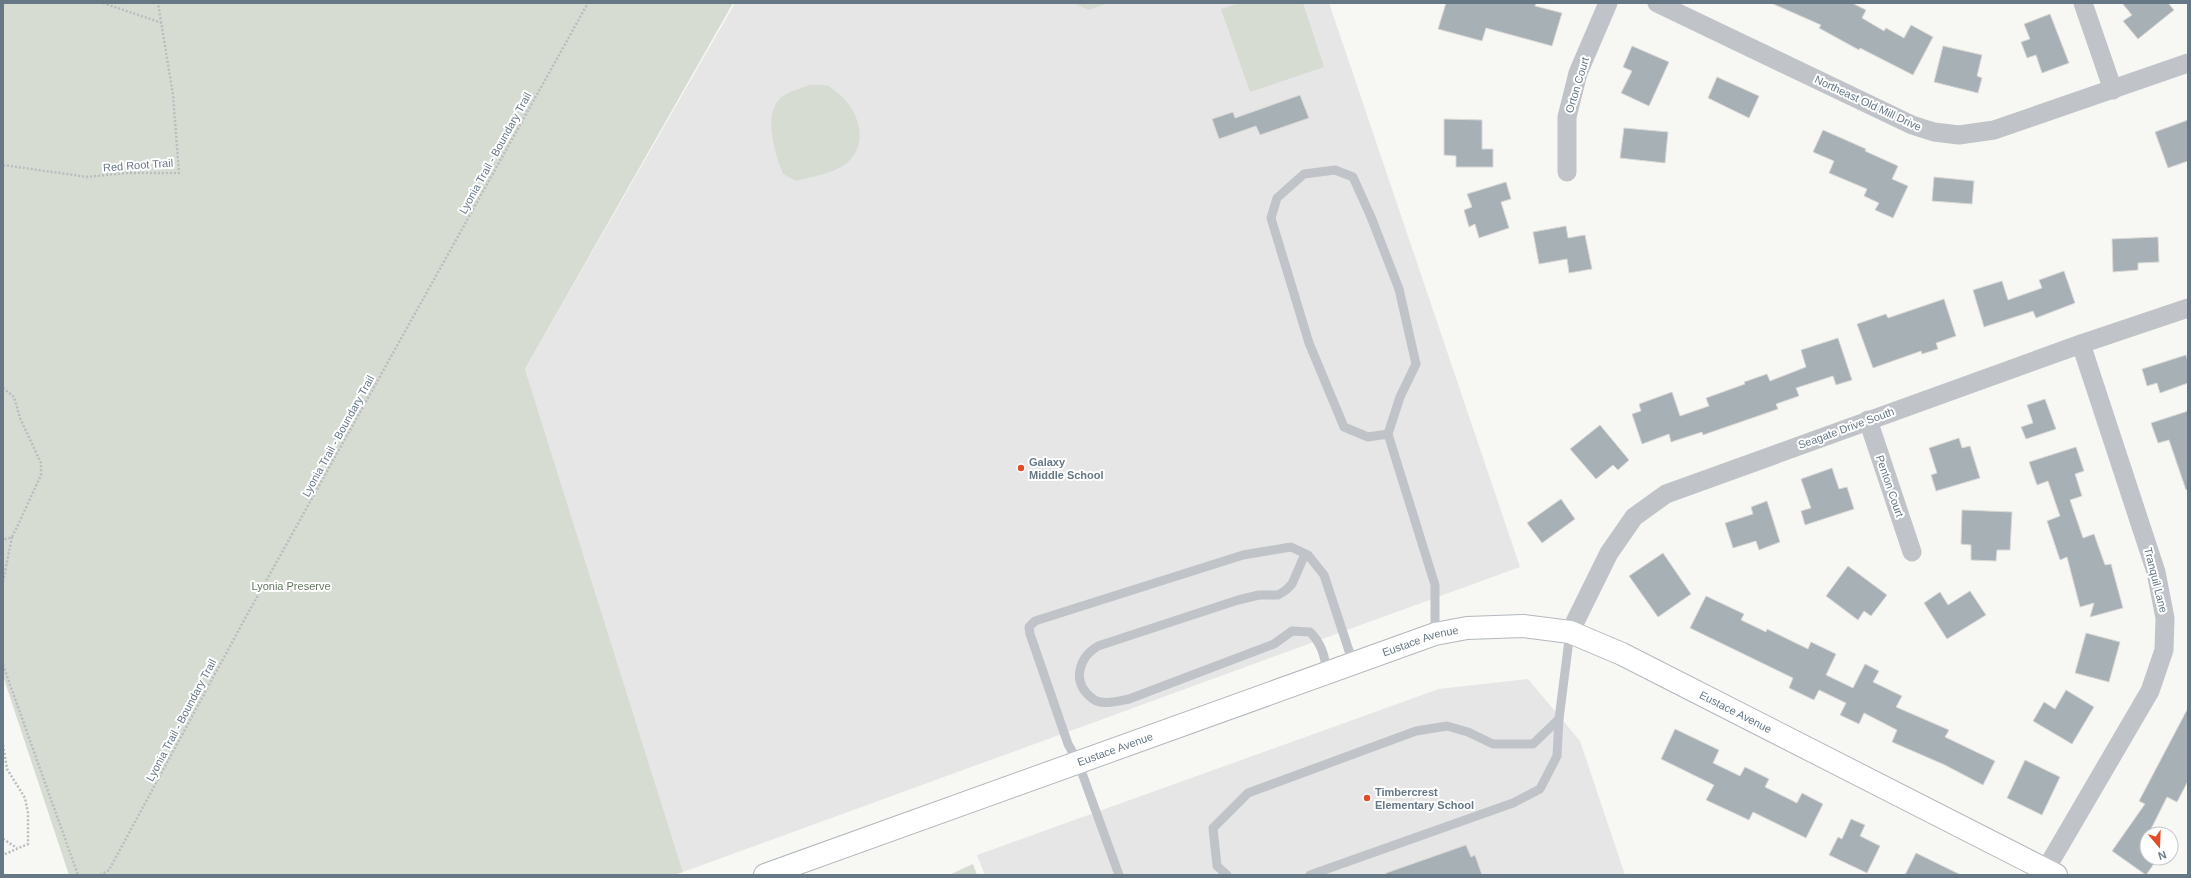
<svg xmlns="http://www.w3.org/2000/svg" width="2191" height="878" font-family="Arial,sans-serif">
<style>
.built{fill:#e5e6e5}
.green{fill:#d7dcd3}
.building{fill:#a7b0b5;stroke:#d9d8d6}
.lines{fill:none;stroke-linecap:round;stroke-linejoin:round}
.secondary-casing{stroke:#b2b8bc;stroke-width:24}
.path{stroke:#babdbf;stroke-width:2.5;stroke-dasharray:2 2;stroke-linecap:butt}
.lane{stroke:#c0c4c8;stroke-width:9}
.street{stroke:#c0c4c8;stroke-width:19}
.secondary{stroke:#fff;stroke-width:22}
.poi-dot{fill:#e24d29;stroke:#fff;stroke-width:1.5}
.labels{text-anchor:middle;dominant-baseline:central;stroke-width:4;stroke-linejoin:round;paint-order:stroke}
.street-label{font-size:11px;fill:#667885;stroke:#fff}
.poi-label{font-size:11px;font-weight:bold;fill:#667885;stroke:#fff;text-anchor:start}
.park-label{font-size:11px;fill:#667761;stroke:#fff}
</style>
<rect width="100%" height="100%" fill="#f7f7f4"/>
<g class="built">
<polygon points="735,3 1329,3 1520,567 683,872 525,369"/>
<polygon points="1528,679 1580,741 1625,875 985,875 977,855 1439,689"/>
</g>
<g class="green">
<polygon points="3,3 733,3 525,369 683,872 674,875 69,875 3,676"/>
<polygon points="1073,3 1108,3 1089,10"/>
<polygon points="1240,3 1303,3 1324,67 1250,92 1221,9"/>
<path d="M 810,85 C 815,85 823,84 828,86 C 831,87 835,91 838,93 C 858,109 870,143 848,162 C 835,174 812,176 796,181 L 783,174 C 776,156 764,120 777,102 C 784,92 799,89 810,85 Z"/>
<polygon points="973,864 977,875 949,875"/>
</g>
<g class="building">
<polygon points="1446,3 1536,3 1535,6 1562,13 1552,46 1486,28 1482,41 1438,29"/>
<polygon points="1771,3 1852,3 1866,10 1862,18 1884,31 1886,28 1904,38 1911,25 1933,37 1913,75 1860,48 1859,50 1819,28 1821,25"/>
<polygon points="2122,3 2168,3 2174,10 2138,39 2123,21 2132,15"/>
<polygon points="2050,14 2069,63 2042,73 2036,55 2027,58 2021,42 2030,39 2024,24"/>
<polygon points="1632,46 1669,62 1649,106 1621,93 1632,71 1623,67"/>
<polygon points="1943,46 1982,55 1977,76 1982,78 1978,93 1934,82"/>
<polygon points="1717,77 1759,96 1749,118 1708,98"/>
<polygon points="1300,95 1309,118 1260,135 1256,126 1219,139 1212,119 1233,112 1235,118"/>
<polygon points="1444,119 1482,120 1482,149 1493,149 1493,167 1456,167 1456,156 1444,155"/>
<polygon points="2188,120 2188,161 2168,168 2155,132"/>
<polygon points="1624,128 1668,132 1665,163 1620,158"/>
<polygon points="1823,130 1866,149 1865,151 1898,166 1892,179 1908,186 1893,218 1875,210 1879,203 1864,196 1867,189 1829,173 1834,161 1813,152"/>
<polygon points="1934,177 1974,181 1972,204 1932,201"/>
<polygon points="1506,182 1511,199 1501,202 1509,228 1479,238 1475,224 1469,227 1464,210 1472,207 1467,194"/>
<polygon points="1566,226 1568,238 1585,235 1592,269 1569,273 1567,259 1539,264 1533,232"/>
<polygon points="2158,237 2159,262 2138,263 2138,270 2113,272 2112,239"/>
<polygon points="2064,271 2075,303 2036,318 2033,311 1984,327 1973,290 2002,281 2008,300 2042,288 2039,280"/>
<polygon points="1944,299 1956,336 1936,343 1938,349 1922,354 1921,351 1873,368 1857,324 1886,314 1888,318"/>
<polygon points="1838,338 1852,380 1836,385 1833,376 1796,388 1799,396 1776,404 1778,409 1703,435 1702,432 1671,442 1669,434 1642,444 1632,414 1641,411 1639,404 1672,392 1680,416 1709,406 1706,398 1745,384 1744,382 1767,374 1770,381 1806,367 1801,350"/>
<polygon points="2186,355 2188,362 2188,383 2160,393 2157,383 2147,386 2142,369"/>
<polygon points="2045,399 2056,429 2026,439 2021,427 2033,423 2027,405"/>
<polygon points="2188,411 2188,489 2186,490 2169,440 2158,443 2151,423"/>
<polygon points="1600,425 1629,460 1618,470 1613,465 1596,479 1570,449"/>
<polygon points="1959,438 1962,448 1970,446 1980,478 1936,491 1931,475 1937,473 1929,448"/>
<polygon points="2076,447 2084,471 2075,474 2082,496 2070,500 2083,538 2094,534 2105,565 2111,564 2123,608 2090,617 2094,603 2080,607 2067,557 2060,560 2047,521 2060,516 2048,481 2037,485 2029,462"/>
<polygon points="1832,468 1839,489 1847,487 1854,509 1805,525 1801,511 1811,508 1801,479"/>
<polygon points="1561,499 1575,519 1542,543 1527,523"/>
<polygon points="1767,501 1780,542 1759,550 1756,541 1733,548 1725,523 1753,514 1751,507"/>
<polygon points="1962,510 2012,512 2010,550 1997,550 1996,561 1971,560 1971,545 1961,544"/>
<polygon points="1663,553 1691,594 1658,617 1629,576"/>
<polygon points="1848,566 1887,595 1871,616 1864,611 1858,620 1826,596"/>
<polygon points="1970,591 1986,615 1947,639 1924,603 1940,592 1948,605"/>
<polygon points="1706,596 1744,614 1741,620 1766,632 1767,629 1808,649 1811,642 1836,654 1826,675 1853,688 1865,664 1879,671 1873,682 1902,696 1896,707 1949,730 1945,737 1995,761 1983,785 1945,765 1892,742 1897,730 1864,713 1859,724 1840,715 1846,703 1819,690 1814,700 1789,688 1793,678 1690,628"/>
<polygon points="2086,633 2120,642 2109,682 2075,673"/>
<polygon points="2066,690 2094,707 2072,744 2033,721 2044,702 2055,709"/>
<polygon points="2188,708 2188,781 2177,802 2167,797 2150,831 2154,834 2147,834 2147,858 2158,858 2146,875 2112,851 2145,804 2139,801"/>
<polygon points="1675,729 1719,750 1713,763 1740,776 1745,767 1769,779 1765,787 1797,803 1802,793 1823,804 1806,838 1753,812 1749,820 1706,800 1714,785 1661,759"/>
<polygon points="2025,760 2060,777 2042,815 2007,798"/>
<polygon points="1851,819 1865,825 1860,836 1880,846 1867,873 1829,855 1838,837 1842,839"/>
<polygon points="1466,845 1471,857 1475,855 1482,875 1386,875 1386,873"/>
<polygon points="1916,853 1961,875 1905,875"/>
</g>
<g class="lines">
<defs>
<g id="secondary">
<path id="s1" d="M 765,875 L 1435,634 L 1467,628 L 1523,626 L 1570,632 L 1622,654 L 2056,875"/>
</g>
</defs>
<use href="#secondary" class="secondary-casing"/>
<g class="path">
<polyline points="103,3 162,23"/>
<polyline points="3,165 88,177 124,173 179,173 173,95 158,3"/>
<polyline points="3,388 14,397 20,418 41,463 41,475 18,525 12,537 7,539 3,539"/>
<polyline points="3,582 12,537"/>
<polyline points="3,665 78,875"/>
<polyline points="3,745 7,769 25,798 28,813 28,844 3,855"/>
<polyline points="3,839 17,848"/>
<polyline points="100,875 109,870 242,624 588,3"/>
</g>
<g class="lane">
<polyline points="1388,434 1368,437 1344,427 1309,343 1271,218 1277,198 1304,174 1335,170 1353,177 1371,217 1399,289 1416,364 1400,397 1388,434 1435,585 1435,634"/>
<path d="M 1305,554 L 1292,584 L 1286,590 L 1278,595 L 1259,595 L 1238,600 L 1098,646 C 1078,658 1071,683 1093,699 C 1103,706 1118,701 1129,699 L 1274,644 L 1292,631 L 1310,632 C 1322,644 1326,657 1326,673"/>
<polyline points="1119,875 1078,762 1068,744 1030,634 1029,627 1035,621 1243,555 1291,547 1308,555 1324,575 1353,663"/>
<polyline points="1227,875 1217,866 1213,828 1248,793 1416,731 1447,726 1468,732 1493,744 1533,744 1559,719"/>
<polyline points="1310,875 1513,803 1540,789 1557,756 1559,719 1570,632"/>
</g>
<g class="street">
<polyline points="1657,3 1912,125 1934,132 1959,135 1994,130 2188,63"/>
<polyline points="2083,3 2113,90"/>
<polyline points="1567,172 1567,117 1578,73 1608,3"/>
<polyline points="1868,420 1912,552"/>
<polyline points="1570,632 1609,553 1634,517 1666,494 2081,344 2188,308"/>
<polyline points="2046,869 2150,691 2164,650 2165,618 2156,572 2081,344"/>
</g>
<use href="#secondary" class="secondary"/>
</g>
<g class="poi-dot">
<circle cx="1021" cy="468" r="4"/>
<circle cx="1367" cy="798" r="4"/>
</g>
<g class="labels">
<g class="street-label">
<text transform="translate(1577 85) rotate(-73)">Orton Court</text>
<text transform="translate(1868 103) rotate(25)">Northeast Old Mill Drive</text>
<text transform="translate(495 153) rotate(-61)">Lyonia Trail - Boundary Trail</text>
<text transform="translate(138 165) rotate(-4)">Red Root Trail</text>
<text transform="translate(1846 428) rotate(-20)">Seagate Drive South</text>
<text transform="translate(338 436) rotate(-61)">Lyonia Trail - Boundary Trail</text>
<text transform="translate(1890 486) rotate(71)">Penton Court</text>
<text transform="translate(2156 580) rotate(76)">Tranquil Lane</text>
<text stroke="none"><textPath href="#s1" startOffset="696">Eustace Avenue</textPath></text>
<text stroke="none"><textPath href="#s1" startOffset="1032">Eustace Avenue</textPath></text>
<text transform="translate(181 720) rotate(-62)">Lyonia Trail - Boundary Trail</text>
<text stroke="none"><textPath href="#s1" startOffset="372">Eustace Avenue</textPath></text>
</g>
<g class="poi-label">
<text x="1029" y="462">Galaxy<tspan x="1029" dy="13">Middle School</tspan></text>
<text x="1375" y="792">Timbercrest<tspan x="1375" dy="13">Elementary School</tspan></text>
</g>
<g class="park-label">
<text x="291" y="586">Lyonia Preserve</text>
</g>
</g>
<rect width="2191" height="878" fill="none" stroke="#667885" stroke-width="8"/>
<g transform="translate(2159 846) rotate(161)"><circle r="19" fill="#ffffff" stroke="#c2c9ce"/>
<path d="M0-3L7 15L0 10L-7 15Z" fill="#e24d29"/>
<text y="-6" font-size="11" font-weight="bold" text-anchor="middle" fill="#667885">N</text>
</g>
</svg>
